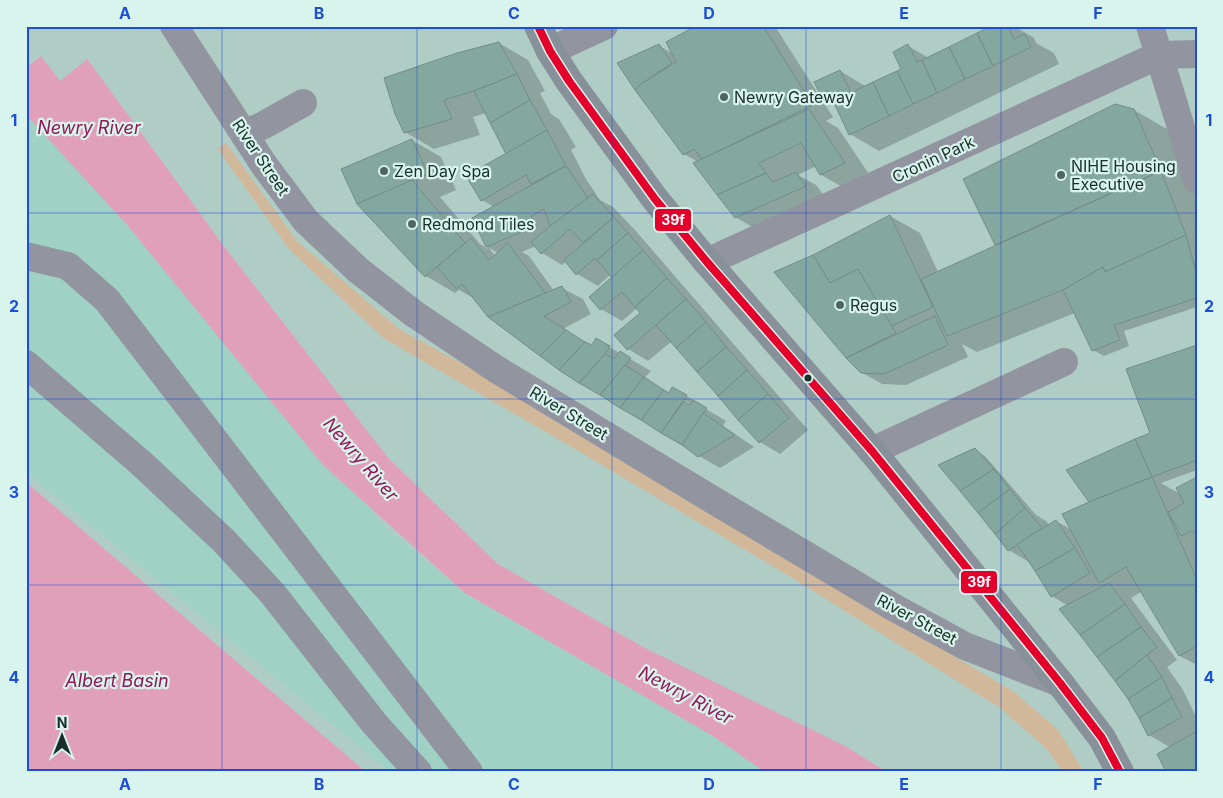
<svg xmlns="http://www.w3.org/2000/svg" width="1223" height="798" font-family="Inter,sans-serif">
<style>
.built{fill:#9fd1c4}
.green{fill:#d1b89a}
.water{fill:#e1a0ba}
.pier{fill:#afcdc5}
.shadow{fill:#0003;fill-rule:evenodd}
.building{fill:#84a89f;stroke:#748c86}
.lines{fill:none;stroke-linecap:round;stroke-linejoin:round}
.minor{stroke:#92949f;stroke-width:28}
.highway{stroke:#889199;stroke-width:28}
.bus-1-casing{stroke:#d8f4ec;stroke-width:11}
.bus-1{stroke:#e4002b;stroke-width:8}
.grid{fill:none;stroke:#1d4ed8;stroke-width:1;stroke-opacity:0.55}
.poi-dot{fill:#4d6660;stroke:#d8f4ec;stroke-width:2}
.bus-dot{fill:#182f29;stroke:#d8f4ec;stroke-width:2}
.labels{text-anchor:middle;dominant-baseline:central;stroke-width:4.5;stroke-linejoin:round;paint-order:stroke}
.poi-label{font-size:16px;fill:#182f29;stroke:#d8f4ec;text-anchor:start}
.street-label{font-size:16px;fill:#182f29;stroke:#d8f4ec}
.water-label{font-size:18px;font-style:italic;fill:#931656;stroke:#d8f4ec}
.line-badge{stroke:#d8f4ec;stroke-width:2}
.badge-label{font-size:14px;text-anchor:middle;font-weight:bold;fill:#fff}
.neatline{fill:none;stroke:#1d4ed8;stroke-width:2}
.grid-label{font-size:16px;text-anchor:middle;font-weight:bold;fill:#1d4ed8}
</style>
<rect width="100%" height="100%" fill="#afcdc5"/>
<polygon class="built" points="26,96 107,183 382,524 465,594 643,695 787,772 390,772 26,472"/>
<polygon class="green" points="226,143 297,241 399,329 470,368 645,474 1013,691 1058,730 1084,772 1063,772 1046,748 1000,708 794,579 553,436 383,338 289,249 217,148"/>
<g class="water">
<polygon points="26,26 66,26 93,67 226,249 389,459 498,564 643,647 845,746 887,772 765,772 713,736 465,593 323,465 128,226 28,117 26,114"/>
<polygon points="26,482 366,772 26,772"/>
</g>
<polygon class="pier" points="26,26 69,26 90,57 60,81 41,56 26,68"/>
<g class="shadow">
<polygon points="699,26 781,26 777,29 778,31 833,117 826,121 838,128 873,180 850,191 821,175 816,166 798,175 816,185 826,198 756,229 735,217 698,162 684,154 619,64 659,46 674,54"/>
<polygon points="993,26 1014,26 1034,38 1036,43 1054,53 1059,64 879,151 850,134 834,100 821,93 840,71 867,87 903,70 908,46 929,58"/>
<path d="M 499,43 L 528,60 L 545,91 L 540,93 L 551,114 L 559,119 L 576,147 L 571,150 L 586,179 L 600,200 L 613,207 L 635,230 L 808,430 L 780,454 L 760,442 L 672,341 L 648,361 L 628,349 L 616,335 L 642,313 L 637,308 L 622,321 L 601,309 L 614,278 L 611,274 L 598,286 L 577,274 L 567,261 L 562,265 L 542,253 L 536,246 L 522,252 L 529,256 L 554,291 L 562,288 L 583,299 L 591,314 L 563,329 L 592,347 L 597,340 L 651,371 L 644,378 L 670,394 L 673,388 L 707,408 L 706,409 L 726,421 L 723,426 L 754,447 L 720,468 L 699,456 L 682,444 L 559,369 L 488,316 L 475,299 L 459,290 L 455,293 L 426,276 L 358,204 L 412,140 L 441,157 L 456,190 L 440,197 L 480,244 L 488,249 L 474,218 L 494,207 L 482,200 L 507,154 L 486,113 L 473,117 L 480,135 L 434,149 L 405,132 ZM 489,248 L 498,253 L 495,256 ZM 680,399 L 686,401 L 696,408 L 695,410 Z"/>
<polygon points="1134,110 1179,136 1197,178 1197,200 1195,201 1197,206 1197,307 1124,331 1129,346 1104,356 1093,350 1075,313 977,352 962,344 968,357 906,385 882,384 861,372 847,357 815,255 890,216 920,233 938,272 998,245 996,244"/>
<polygon points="1197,347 1197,470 1161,483 1182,495 1197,478 1197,665 1180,656 1142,591 1131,598 1177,660 1167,667 1183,690 1197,719 1197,772 1171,748 1149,735 1129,698 1068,606 1052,596 1029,562 1009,550 975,450 985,456 1036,515 1046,521 1049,525 1056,521 1072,530 1091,502 1152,433"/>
</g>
<g class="building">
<polygon points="696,26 763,26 813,105 702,159 694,149 683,155 635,90 641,84 676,62 666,42"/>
<polygon points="991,26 1008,26 1014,39 1025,34 1031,47 993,66 977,33"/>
<polygon points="977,33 993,66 965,79 949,47"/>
<polygon points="499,42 517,74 474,91 444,100 452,119 404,133 395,114 384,78 457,53"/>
<polygon points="659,44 672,63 641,84 635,90 617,63"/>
<polygon points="908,44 917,62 922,60 937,93 913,104 897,71 901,69 893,52"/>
<polygon points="949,47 965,79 937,93 922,60"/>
<polygon points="840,70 851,93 873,82 889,116 849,135 828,90 820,94 814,82"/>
<polygon points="897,71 913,104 889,116 873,82"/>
<polygon points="517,74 530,100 490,123 474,91"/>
<polygon points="530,100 547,130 506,154 490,123"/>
<polygon points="1115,104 1134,109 1161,171 995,245 963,179"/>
<polygon points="809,109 845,163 820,175 801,143 759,163 766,173 717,195 693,163"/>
<polygon points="547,130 566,166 531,184 526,175 481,201 466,176"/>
<polygon points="412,139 428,174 357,204 341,169"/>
<polygon points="566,166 588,198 550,226 544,209 531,216 536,226 486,247 472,218"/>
<polygon points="1161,171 1186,235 1105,272 1103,267 1063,290 947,336 921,279"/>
<polygon points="796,172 806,186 735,218 717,195 766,173 773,182"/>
<polygon points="412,180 465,243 425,277 357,204"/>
<polygon points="593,194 614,217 583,243 570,229 541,254 531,242 550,226"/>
<polygon points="890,215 933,307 891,326 858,269 830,283 813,255"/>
<polygon points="614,217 628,233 597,260 595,258 576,275 564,260"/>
<polygon points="628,233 643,250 612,278 597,260"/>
<polygon points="1186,235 1197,276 1197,298 1114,325 1120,340 1092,351 1063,290 1103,267 1105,272"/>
<polygon points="471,238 489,260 508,243 545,293 488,317 462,284 456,289 437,267"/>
<polygon points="643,250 667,278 635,307 622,292 600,310 589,297"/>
<polygon points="813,255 830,283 858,269 896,333 846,358 774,272"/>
<polygon points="667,278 686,299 627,350 614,335 640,313 635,307"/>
<polygon points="562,286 571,302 544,316 566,330 540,356 488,317"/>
<polygon points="686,299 706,322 676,348 656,325"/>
<polygon points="935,316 948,345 884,374 861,373 846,358"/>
<polygon points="706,322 726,347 697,372 676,348"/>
<polygon points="566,330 585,342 559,370 540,356"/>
<polygon points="596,338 610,346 605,354 579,383 559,370 585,342 592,345"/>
<polygon points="1197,345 1197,460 1152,477 1135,439 1150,433 1126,369"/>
<polygon points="726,347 747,370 718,396 697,372"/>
<polygon points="620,351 631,358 600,395 579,383 605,354 614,359"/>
<polygon points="625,365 644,377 620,408 600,395"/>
<polygon points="747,370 768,394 738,420 718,396"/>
<polygon points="644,377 664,390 641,420 620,408"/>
<polygon points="672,387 687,395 661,433 641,420 664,390 669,393"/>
<polygon points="768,394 789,418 759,443 738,420"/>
<polygon points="693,400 707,408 682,445 661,433 684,401 690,405"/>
<polygon points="703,413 735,435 698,457 682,445"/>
<polygon points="1135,439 1152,477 1089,502 1066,470"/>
<polygon points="975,448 994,469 960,491 938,465"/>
<polygon points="994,469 1010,489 978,513 960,491"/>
<polygon points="1152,477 1197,580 1197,646 1179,656 1126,567 1099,583 1062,514 1089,502"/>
<polygon points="1197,477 1197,538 1193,530 1181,536 1168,512 1184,503 1176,488"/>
<polygon points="1010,489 1025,508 995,534 978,513"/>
<polygon points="1025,508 1042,528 1008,551 995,534"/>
<polygon points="1056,520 1075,548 1035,571 1017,544"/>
<polygon points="1075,548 1090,573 1051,597 1035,571"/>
<polygon points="1109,583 1125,604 1080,635 1059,609"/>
<polygon points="1125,604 1141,627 1097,657 1080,635"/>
<polygon points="1141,627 1157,647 1115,681 1097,657"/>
<polygon points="1147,655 1162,677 1128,699 1115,681"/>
<polygon points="1162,677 1172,698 1139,718 1128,699"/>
<polygon points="1172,698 1182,717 1148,736 1139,718"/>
<polygon points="1197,731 1197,772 1166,772 1157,754"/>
</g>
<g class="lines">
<g class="minor">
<polyline points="174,26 264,165 306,221 358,270 413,313 496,369 718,503 893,607 965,646 1060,683"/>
<polyline points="1150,26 1197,180"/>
<polyline points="550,51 604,26"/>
<polyline points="244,134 264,125 303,103"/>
<polyline points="26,256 68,266 107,300 469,772"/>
<polyline points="707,262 1159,55 1197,54"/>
<polyline points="26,364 142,464 224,541 273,594 374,723 418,772"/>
<polyline points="872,451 1064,362"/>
</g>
<polyline class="highway" points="538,26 550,51 569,81 655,199 707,262 872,451 1060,683 1102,738 1120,772"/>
<defs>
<polyline id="bus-1" points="538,26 550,51 569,81 655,199 707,262 872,451 1060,683 1102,738 1120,772"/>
</defs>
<use href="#bus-1" class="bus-1-casing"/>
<use href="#bus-1" class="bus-1"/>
</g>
<path class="grid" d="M 222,26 L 222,772M 417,26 L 417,772M 612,26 L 612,772M 806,26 L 806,772M 1001,26 L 1001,772M 26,213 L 1197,213M 26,399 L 1197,399M 26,585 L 1197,585"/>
<g class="poi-dot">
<circle cx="724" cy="97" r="5"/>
<circle cx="384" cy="171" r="5"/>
<circle cx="1061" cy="175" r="5"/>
<circle cx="412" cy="224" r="5"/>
<circle cx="840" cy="305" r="5"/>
</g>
<circle class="bus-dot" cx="808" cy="378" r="4.5"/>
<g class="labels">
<g class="poi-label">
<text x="734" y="97">Newry Gateway</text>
<text x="1071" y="166">NIHE Housing<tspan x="1071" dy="18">Executive</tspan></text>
<text x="394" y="171">Zen Day Spa</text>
<text x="422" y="224">Redmond Tiles</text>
<text x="850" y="305">Regus</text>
</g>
<g class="street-label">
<text transform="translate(261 157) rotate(56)">River Street</text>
<text transform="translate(933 159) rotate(-25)">Cronin Park</text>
<text transform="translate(569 413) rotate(31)">River Street</text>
<text transform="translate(917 619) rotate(28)">River Street</text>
</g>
<g class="water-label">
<text x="89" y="127">Newry River</text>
<text transform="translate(361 459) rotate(49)">Newry River</text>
<text x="117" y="680">Albert Basin</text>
<text transform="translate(686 695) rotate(28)">Newry River</text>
</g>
</g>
<g class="line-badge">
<rect x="654" y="208" width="38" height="24" rx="5" fill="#e4002b"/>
<rect x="960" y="570" width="38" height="24" rx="5" fill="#e4002b"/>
</g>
<g class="badge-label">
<text x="673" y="225">39f</text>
<text x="979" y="587">39f</text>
</g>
<rect width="1223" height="798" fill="none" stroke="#d8f4ec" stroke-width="55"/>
<g transform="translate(62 736)" stroke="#d8f4ec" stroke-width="4" paint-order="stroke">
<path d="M0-4L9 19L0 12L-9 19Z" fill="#182f29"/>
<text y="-8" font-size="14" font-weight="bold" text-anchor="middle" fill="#182f29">N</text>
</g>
<rect x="28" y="28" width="1168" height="742" class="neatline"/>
<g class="grid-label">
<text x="125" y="19">A</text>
<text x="319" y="19">B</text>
<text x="514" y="19">C</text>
<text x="709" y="19">D</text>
<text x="904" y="19">E</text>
<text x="1098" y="19">F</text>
<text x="14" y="126">1</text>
<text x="1209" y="126">1</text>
<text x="14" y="312">2</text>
<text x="1209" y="312">2</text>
<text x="14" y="498">3</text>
<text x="1209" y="498">3</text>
<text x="14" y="683">4</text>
<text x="1209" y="683">4</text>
<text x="125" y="790">A</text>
<text x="319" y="790">B</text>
<text x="514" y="790">C</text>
<text x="709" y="790">D</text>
<text x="904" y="790">E</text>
<text x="1098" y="790">F</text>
</g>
</svg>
